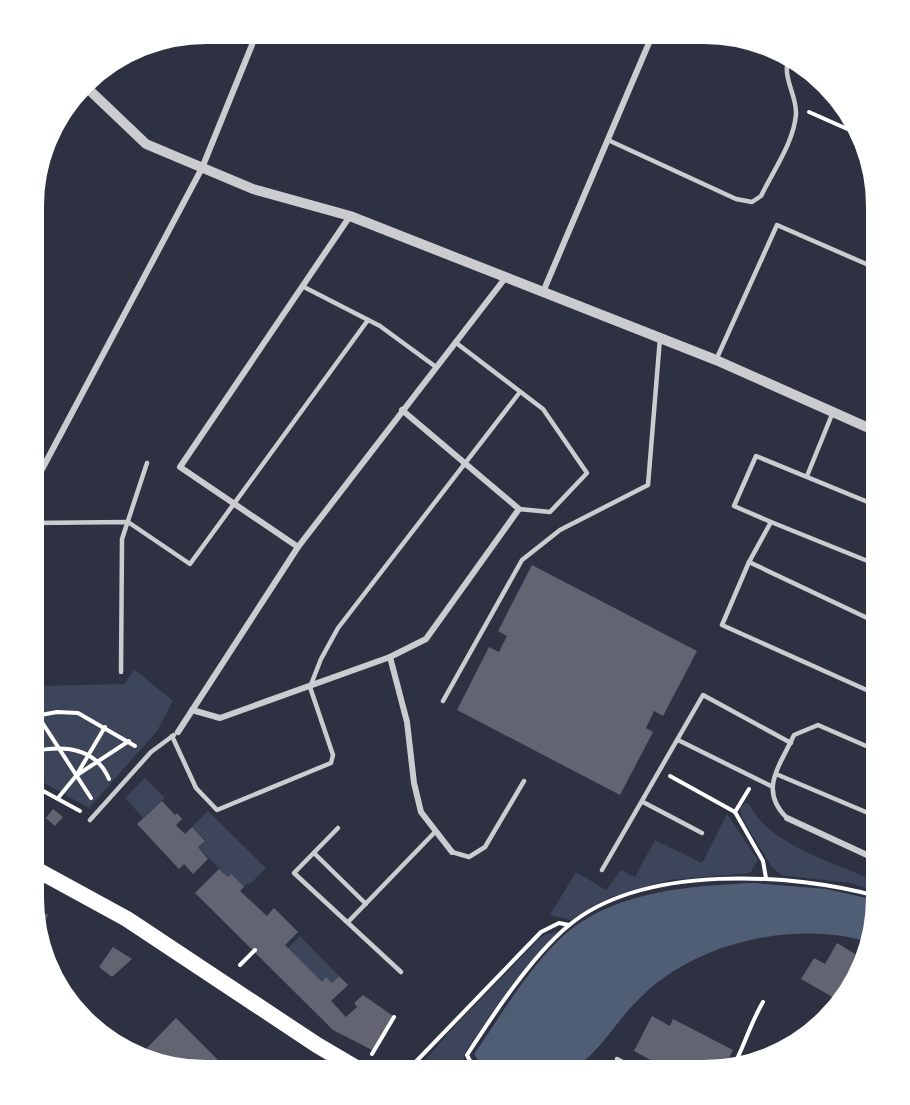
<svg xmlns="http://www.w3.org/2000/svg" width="910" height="1105" font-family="Rubik,sans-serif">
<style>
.green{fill:#3c4559}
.water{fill:#4f5d75}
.building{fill:#626471}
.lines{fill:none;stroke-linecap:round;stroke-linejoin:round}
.path{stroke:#fff;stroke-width:4}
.service{stroke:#caccd0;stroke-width:4.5}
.minor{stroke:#caccd0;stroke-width:6}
.tertiary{stroke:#caccd0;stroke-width:10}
.trunk{stroke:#fff;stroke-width:16}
.rim{fill:none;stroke:#fff;stroke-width:8}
</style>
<rect width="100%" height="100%" fill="#2d3142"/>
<g class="green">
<polygon points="134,669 173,701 157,731 89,808 39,780 35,686 125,684"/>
<polygon points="145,778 165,798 143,818 125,798"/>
<path d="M 745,803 L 749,804 C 767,844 840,865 880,883 L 880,892 L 849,883 L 781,875 L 772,867 L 742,818 L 740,808 Z"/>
<polygon points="208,811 266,868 249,885 247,883 244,887 228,877 198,847 205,840 192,827"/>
<polygon points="727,814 758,860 750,873 670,880 610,897 571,920 550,915 576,872 606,890 621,870 635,877 655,840 702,863"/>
<polygon points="558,931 537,955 465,1052 463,1075 423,1075 416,1071 452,1029 537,941 544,935"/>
<polygon points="300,936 339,976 332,983 326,978 322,982 288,948"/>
</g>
<path class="water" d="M 754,883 L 826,889 L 880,901 L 880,911 L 869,942 C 794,920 695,942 639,999 C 614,1023 598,1057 566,1073 C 555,1079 495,1075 479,1075 L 484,1069 L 474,1054 C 500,1017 524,975 556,943 C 606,891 687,886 754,883 Z"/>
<g class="building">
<polygon points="532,565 697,651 663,716 654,711 646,728 653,732 620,795 457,710 489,647 499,652 507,636 498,631"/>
<polygon points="162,801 175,815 177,813 182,819 176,825 185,834 192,827 205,841 198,847 208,859 193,874 184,864 179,869 137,824"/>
<polygon points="53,809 63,817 55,826 46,818"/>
<polygon points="219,869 228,877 231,874 244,887 240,891 267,916 274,908 298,932 285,945 322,982 326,977 332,983 339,976 348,985 331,1001 346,1017 357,1007 354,1003 363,995 393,1016 372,1050 333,1030 195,893"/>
<polygon points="32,906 48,915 39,933 33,912"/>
<polygon points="837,943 863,959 850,996 843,1003 801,979 814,958 825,964"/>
<polygon points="113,947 132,959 112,977 99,967"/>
<polygon points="652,1016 670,1026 673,1019 733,1050 721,1073 679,1075 634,1051"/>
<polygon points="176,1018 233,1075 194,1075 139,1056"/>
<polygon points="772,1047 785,1053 766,1059"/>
</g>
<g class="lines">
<g class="path">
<polyline points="809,112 861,135"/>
<polyline points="38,716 91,798"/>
<polyline points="30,717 57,712 78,713 135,746"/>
<path d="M 30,752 C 61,745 95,746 109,779"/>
<polyline points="77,775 129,741"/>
<polyline points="670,776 735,812"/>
<polyline points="34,786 80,811"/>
<polyline points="749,789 735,812 763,861 766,878"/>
<polyline points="58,798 76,776 105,727"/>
<polyline points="240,965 255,950"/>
<polyline points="372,1054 394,1017"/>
<path d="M 732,1069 C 744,1047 750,1024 763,1002"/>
<polyline points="403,1075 541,932 559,923 569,925"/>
<path d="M 472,1075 L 474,1069 L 467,1055 C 493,1015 531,957 568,926 C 642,864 792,872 880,897"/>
</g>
<g class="service">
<path d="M 608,140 L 736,199 L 752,202 L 761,196 C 773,171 794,142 796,114 C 797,94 780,76 790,55"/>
<polyline points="302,286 380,326 436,367"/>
<polyline points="455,342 543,409 587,473 550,512 519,509"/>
<polyline points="716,360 777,225 880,270"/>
<polyline points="807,476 833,412"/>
<polyline points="771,522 880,566"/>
<polyline points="31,523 128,522 190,564 368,320"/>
<polyline points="749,562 771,522 734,506 756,456 880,507"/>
<polyline points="121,672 122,539 147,463"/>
<polyline points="880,696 722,625 749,562 880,624"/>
<polyline points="443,701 522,560 560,530 648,485 660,338"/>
<polyline points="172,736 196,788 217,810 331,763 333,755 310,687 321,659 338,628 520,392"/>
<polyline points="678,740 771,786"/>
<polyline points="776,774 880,818"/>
<polyline points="643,802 702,833"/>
<path d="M 787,818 C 758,790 780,766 794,735 L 818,725 L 880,752"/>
<polyline points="90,820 151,752 174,735"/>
<polyline points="338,828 294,873 401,972"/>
<polyline points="452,852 469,857 485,847 524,781"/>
<polyline points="314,853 366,904"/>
<polyline points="602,870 703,695 791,743"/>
<polyline points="348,922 435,832"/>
<polyline points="617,1059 646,1075"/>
</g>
<g class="minor">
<polyline points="543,292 654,31"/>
<polyline points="31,490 202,168 258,30"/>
<polyline points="298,547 180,467 350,216"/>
<polyline points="390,657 407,722 414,783 421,812 452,852"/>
<polyline points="192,710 220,718 390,657 426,639 519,509 402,410"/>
<polyline points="178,732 298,547 506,277"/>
<polyline points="787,818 880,861"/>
</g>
<polyline class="tertiary" points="82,83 146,144 253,189 350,216 716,360 880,433"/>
<polyline class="trunk" points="30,866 127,919 317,1045 368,1075"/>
</g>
<path d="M0 0H910V1105H0ZM206 40H704A166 166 0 0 1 870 206V898A166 166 0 0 1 704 1064H206A166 166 0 0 1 40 898V206A166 166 0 0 1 206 40Z" fill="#fff" fill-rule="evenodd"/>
<path class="rim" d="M206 40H704A166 166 0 0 1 870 206V898A166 166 0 0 1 704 1064H206A166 166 0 0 1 40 898V206A166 166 0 0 1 206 40Z"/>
</svg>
